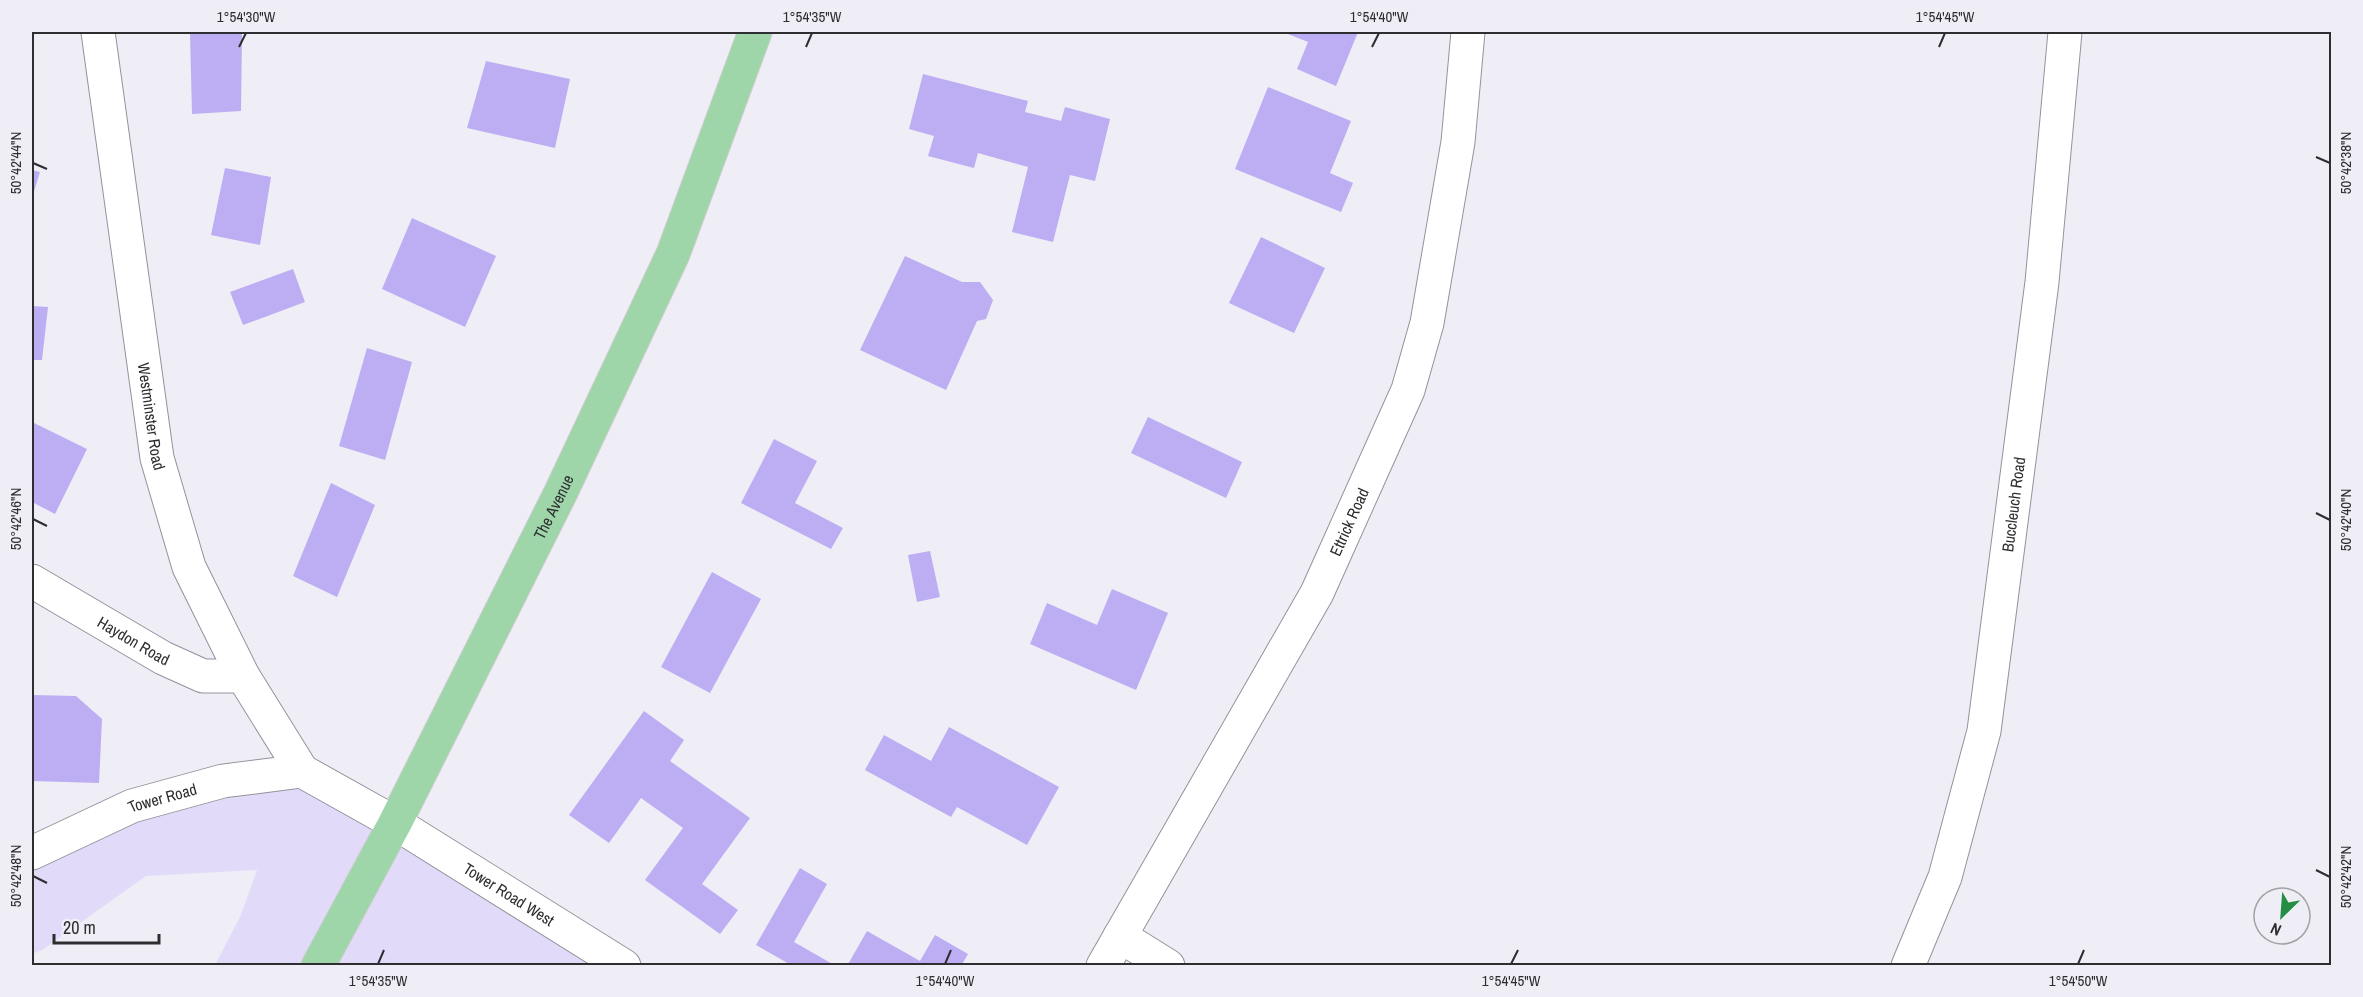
<svg xmlns="http://www.w3.org/2000/svg" width="2363" height="997" font-family="'Archivo Narrow',sans-serif">
<style>
.green{fill:#e1dbf9}
.building{fill:#bdadf3}
.lines{fill:none;stroke-linecap:round;stroke-linejoin:round}
.minor-casing{stroke:#94929a;stroke-width:35}
.major-casing{stroke:#cdcdcd;stroke-width:35}
.minor{stroke:#fff;stroke-width:33}
.major{stroke:#9ed6aa;stroke-width:33}
.ticks{fill:none;stroke:#2e2d30;stroke-width:2}
.labels{text-anchor:middle;dominant-baseline:central;stroke-width:4.5;stroke-linejoin:round;paint-order:stroke}
.street-label{font-size:16px;fill:#2e2d30;stroke:#efeef6}
.neatline{fill:none;stroke:#2e2d30;stroke-width:2}
.ticks-label{font-size:15px;text-anchor:middle;fill:#2e2d30}
</style>
<rect width="100%" height="100%" fill="#efeef6"/>
<polygon class="green" points="302,771 624,965 215,965 241,915 257,870 146,876 42,950 32,954 32,853"/>
<g class="building">
<polygon points="190,32 242,32 241,111 192,114"/>
<polygon points="1283,32 1358,32 1336,86 1297,69 1308,42"/>
<polygon points="486,61 570,79 555,148 467,128"/>
<polygon points="923,74 1028,101 1025,112 1061,121 1065,107 1110,119 1095,181 1070,175 1053,242 1012,232 1028,167 978,153 974,168 928,156 934,136 909,129"/>
<polygon points="1268,87 1351,121 1330,173 1353,183 1341,212 1235,169"/>
<polygon points="225,168 271,177 260,245 211,235"/>
<polygon points="32,170 40,172 32,198"/>
<polygon points="412,218 496,256 465,327 382,289"/>
<polygon points="1261,237 1325,268 1294,333 1229,303"/>
<polygon points="905,256 962,282 980,282 993,300 986,319 977,321 946,390 860,350"/>
<polygon points="293,269 305,302 243,325 230,292"/>
<polygon points="32,306 48,307 42,360 32,360"/>
<polygon points="367,348 412,362 385,460 339,446"/>
<polygon points="1148,417 1242,462 1226,498 1131,453"/>
<polygon points="32,422 87,449 55,514 32,502"/>
<polygon points="774,439 817,461 795,503 843,528 831,549 741,503"/>
<polygon points="331,483 375,505 337,597 293,576"/>
<polygon points="930,551 940,597 917,602 908,555"/>
<polygon points="712,572 761,599 710,693 661,667"/>
<polygon points="1112,589 1168,613 1136,690 1030,644 1047,603 1097,625"/>
<polygon points="32,695 76,696 102,719 99,783 32,781"/>
<polygon points="644,711 684,740 670,761 750,818 702,884 738,910 720,934 645,880 683,828 641,798 609,843 569,815"/>
<polygon points="949,727 1059,787 1027,845 957,807 951,817 865,770 884,735 931,761"/>
<polygon points="800,868 827,884 794,942 836,966 793,966 756,945"/>
<polygon points="867,931 920,961 935,935 968,954 961,966 847,966"/>
</g>
<g class="lines">
<defs>
<g id="minor">
<path id="s1" d="M 98,32 L 157,458 L 189,567 L 243,676 L 302,771 L 395,823 L 624,966"/>
<path id="s2" d="M 32,581 L 163,658 L 203,676 L 243,676"/>
<path id="s3" d="M 32,853 L 132,806 L 223,781 L 302,771"/>
<polyline points="1120,936 1168,966"/>
<path id="s4" d="M 1103,966 L 1317,593 L 1408,390 L 1427,323 L 1458,142 L 1468,32"/>
<path id="s5" d="M 1908,966 L 1945,877 L 1984,731 L 2042,282 L 2065,32"/>
</g>
<g id="major">
<path id="s6" d="M 318,966 L 395,823 L 561,492 L 673,254 L 755,32"/>
</g>
</defs>
<use href="#minor" class="minor-casing"/>
<use href="#major" class="major-casing"/>
<use href="#minor" class="minor"/>
<use href="#major" class="major"/>
</g>
<path class="ticks" d="M 239,47 L 246,33M 806,47 L 812,33M 1372,47 L 1379,33M 1939,47 L 1945,33M 2316,157 L 2330,163M 33,163 L 47,169M 2316,513 L 2330,520M 33,519 L 47,526M 2316,870 L 2330,877M 33,876 L 47,883M 378,964 L 384,950M 945,964 L 951,950M 1511,964 L 1518,950M 2078,964 L 2084,950"/>
<g class="labels">
<g class="street-label">
<text stroke="none"><textPath href="#s1" startOffset="388">Westminster Road</textPath></text>
<text stroke="none"><textPath href="#s5" startOffset="476">Buccleuch Road</textPath></text>
<text stroke="none"><textPath href="#s6" startOffset="516">The Avenue</textPath></text>
<text stroke="none"><textPath href="#s4" startOffset="508">Ettrick Road</textPath></text>
<text stroke="none"><textPath href="#s2" startOffset="118">Haydon Road</textPath></text>
<text stroke="none"><textPath href="#s3" startOffset="142">Tower Road</textPath></text>
<text stroke="none"><textPath href="#s1" startOffset="1018">Tower Road West</textPath></text>
</g>
</g>
<rect width="2363" height="997" fill="none" stroke="#efeef6" stroke-width="66"/>
<g transform="translate(2282 916) rotate(205)"><circle r="28" fill="#efeef6" stroke="#a2a1a7" stroke-width="1.5"/>
<path d="M0-4.5L10 22L0 15L-10 22Z" fill="#248e45"/>
<text y="-9" font-size="16" font-weight="bold" text-anchor="middle" fill="#2e2d30">N</text>
</g>
<path d="M54 934v9h105v-9" fill="none" stroke="#2e2d30" stroke-width="3"/>
<text x="63" y="934" font-size="18" fill="#2e2d30" stroke="#efeef6" stroke-width="4.5" paint-order="stroke">20 m</text>
<rect x="33" y="33" width="2297" height="931" class="neatline"/>
<g class="ticks-label">
<text x="246" y="22">1°54'30"W</text>
<text x="812" y="22">1°54'35"W</text>
<text x="1379" y="22">1°54'40"W</text>
<text x="1945" y="22">1°54'45"W</text>
<text transform="translate(16 163) rotate(-90)" y="5">50°42'44"N</text>
<text transform="translate(2346 163) rotate(-90)" y="5">50°42'38"N</text>
<text transform="translate(16 519) rotate(-90)" y="5">50°42'46"N</text>
<text transform="translate(2346 520) rotate(-90)" y="5">50°42'40"N</text>
<text transform="translate(16 876) rotate(-90)" y="5">50°42'48"N</text>
<text transform="translate(2346 877) rotate(-90)" y="5">50°42'42"N</text>
<text x="378" y="986">1°54'35"W</text>
<text x="945" y="986">1°54'40"W</text>
<text x="1511" y="986">1°54'45"W</text>
<text x="2078" y="986">1°54'50"W</text>
</g>
</svg>
